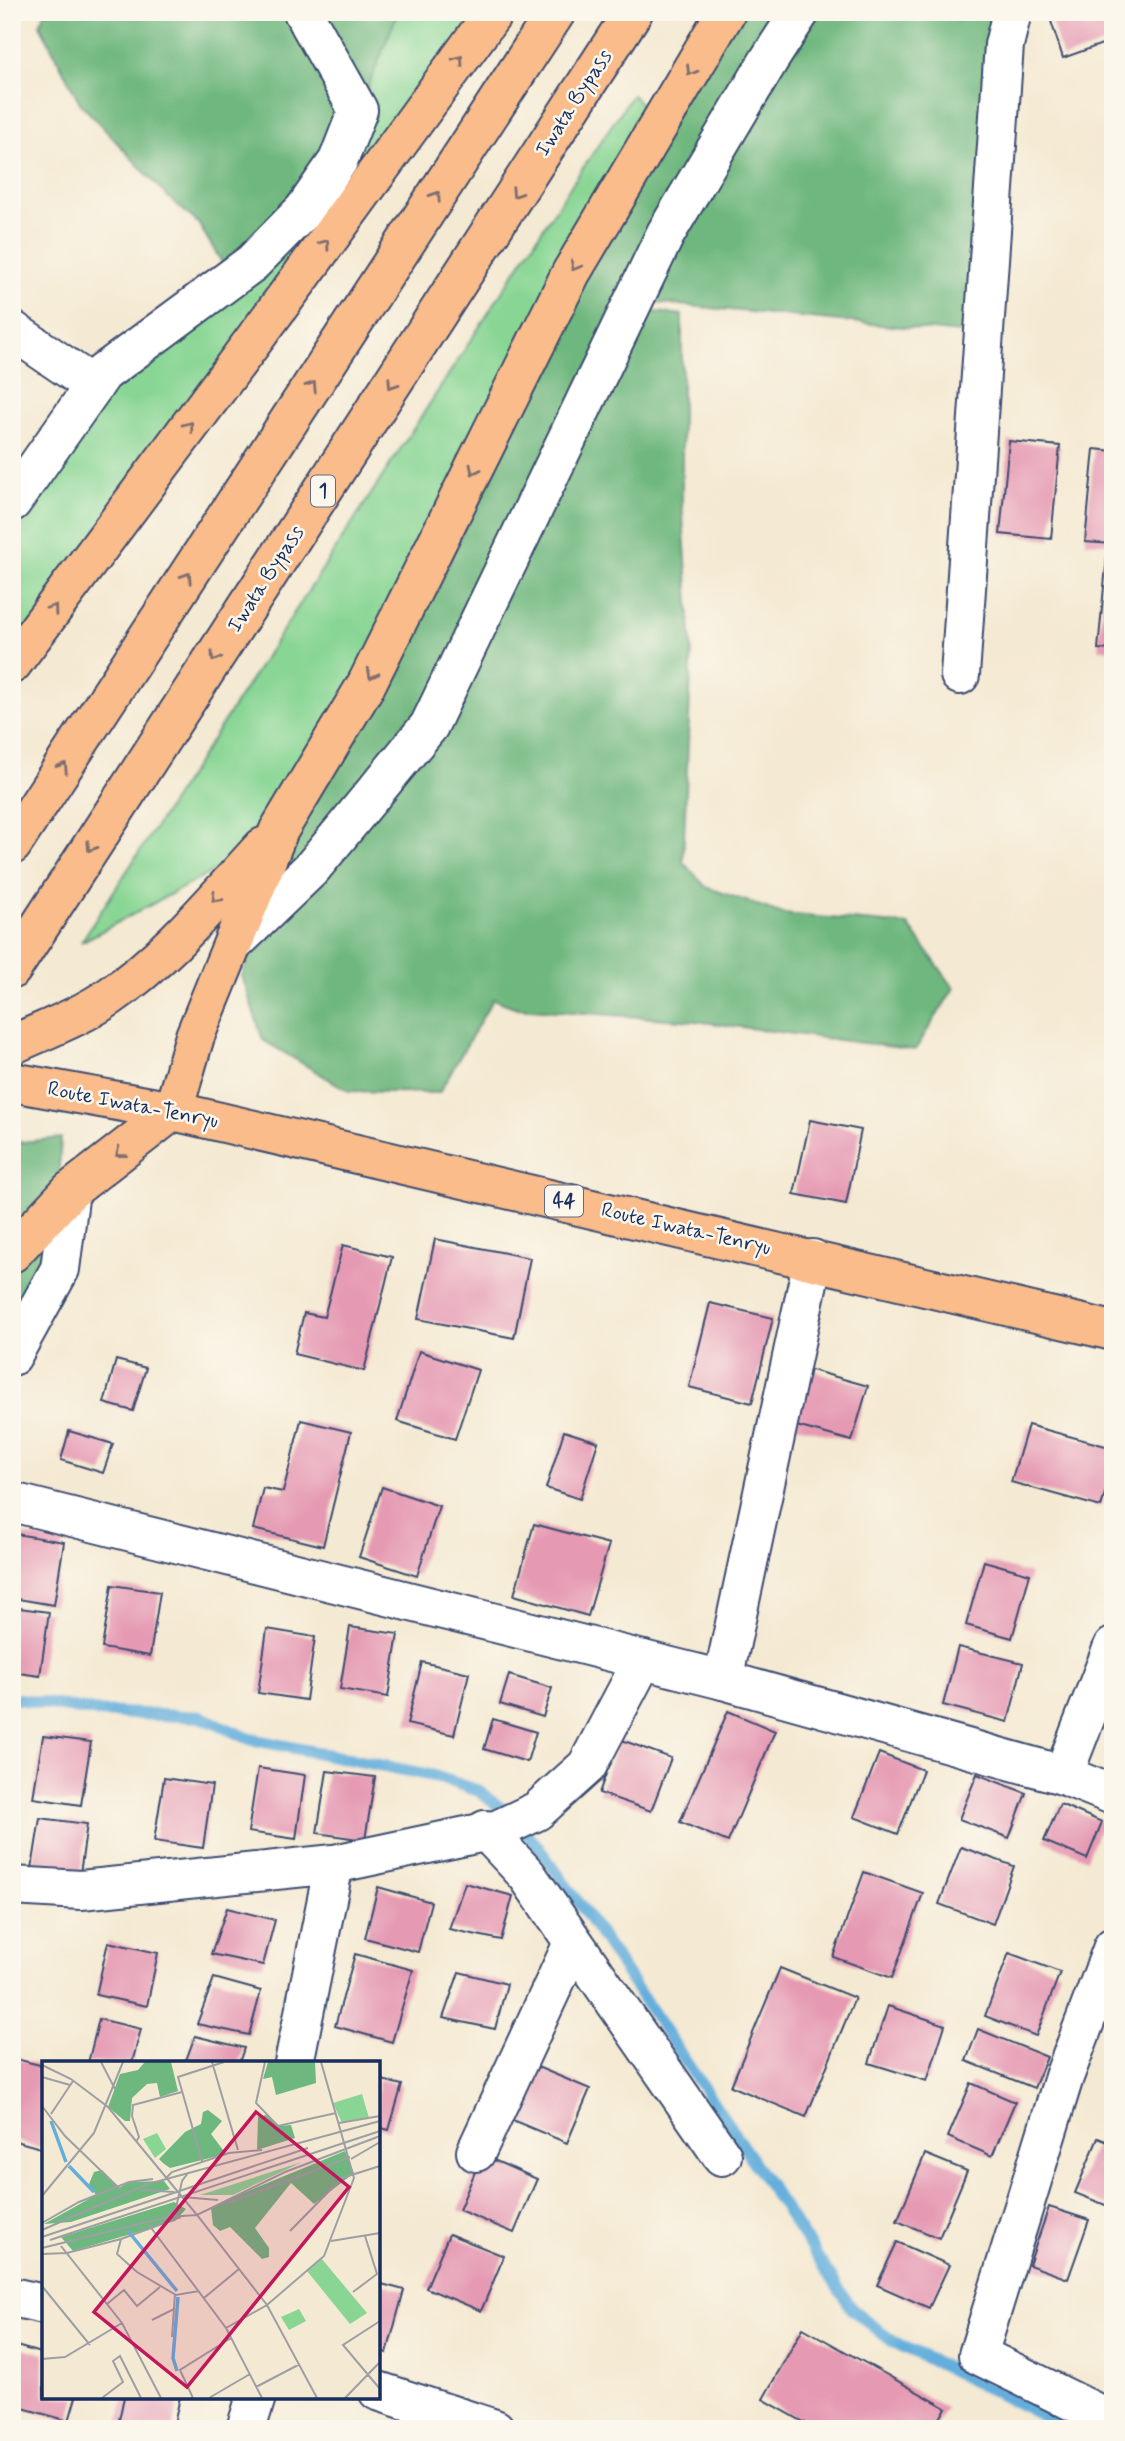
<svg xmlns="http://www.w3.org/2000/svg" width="1125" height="2441" font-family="Mynerve,sans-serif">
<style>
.green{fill:#89d694;stroke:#528279;stroke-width:2}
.forest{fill:#6eb77e;stroke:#44736e;stroke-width:2}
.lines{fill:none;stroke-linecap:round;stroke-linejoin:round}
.stream{stroke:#64aedc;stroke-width:12}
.building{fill:#e599b2}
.minor-casing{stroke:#3c4b6f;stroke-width:42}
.tertiary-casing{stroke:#3c4b6f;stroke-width:42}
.primary-casing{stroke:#3c4b6f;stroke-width:42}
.trunk-casing{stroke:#3c4b6f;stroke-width:42}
.minor{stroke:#fff;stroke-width:38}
.tertiary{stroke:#fff;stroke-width:38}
.primary{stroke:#f9bc8a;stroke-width:38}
.trunk{stroke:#f9bc8a;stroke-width:38}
.oneway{stroke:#7f6e72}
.labels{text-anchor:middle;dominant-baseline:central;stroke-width:5;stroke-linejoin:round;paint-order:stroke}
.shield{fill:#fbf7ec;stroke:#5e6b89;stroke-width:2}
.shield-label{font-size:19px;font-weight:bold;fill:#1b2f5e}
.street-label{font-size:21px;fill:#1b2f5e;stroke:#fbf7ec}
.inset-river{fill:none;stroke:#64aedc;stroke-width:3.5}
.inset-road{fill:none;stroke:#9d9fa4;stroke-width:2}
.view{fill:#c2185b;fill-opacity:0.15;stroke:#c2185b;stroke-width:3.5}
.inset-edge{fill:none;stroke:#1b2f5e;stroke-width:3.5}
</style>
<rect width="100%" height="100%" fill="#fbf7ec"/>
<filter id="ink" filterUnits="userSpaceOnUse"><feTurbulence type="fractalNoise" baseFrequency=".0143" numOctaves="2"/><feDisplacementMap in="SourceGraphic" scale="14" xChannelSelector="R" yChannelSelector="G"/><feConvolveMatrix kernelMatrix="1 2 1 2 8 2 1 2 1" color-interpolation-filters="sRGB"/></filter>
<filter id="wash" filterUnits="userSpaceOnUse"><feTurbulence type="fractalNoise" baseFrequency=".00686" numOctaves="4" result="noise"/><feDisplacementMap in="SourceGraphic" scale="28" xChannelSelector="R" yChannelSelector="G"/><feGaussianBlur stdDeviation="1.57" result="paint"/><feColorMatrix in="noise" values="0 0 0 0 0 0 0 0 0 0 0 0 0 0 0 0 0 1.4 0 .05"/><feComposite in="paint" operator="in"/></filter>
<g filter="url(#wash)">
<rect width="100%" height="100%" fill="#f4e9d2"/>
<g class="green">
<polygon points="400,12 488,12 12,655 12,499 103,373 232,279 358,110 395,19"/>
<polygon points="632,95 648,110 327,750 225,865 81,942 568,190"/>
</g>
<g class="forest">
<polygon points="45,12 400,12 395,19 343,149 232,279 198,223 167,196 80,103 40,25"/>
<polygon points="728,12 1018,12 971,334 639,301 631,309 682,315 682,503 692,648 683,862 706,887 783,914 908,925 954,988 915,1050 695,1021 517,1008 493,999 439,1093 349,1091 263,1040 242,976 298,832 443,576 604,217"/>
<polygon points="61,1138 51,1286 12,1356 12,1143"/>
</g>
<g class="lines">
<polyline class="stream" points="12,1698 99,1712 201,1717 250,1739 434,1776 479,1791 506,1812 535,1843 581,1906 853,2310 892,2341 1070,2429"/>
</g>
<g id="blocks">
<g class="building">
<polygon points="1048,12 1102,12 1111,41 1063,58"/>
<polygon points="1009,441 1060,446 1051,539 1000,534"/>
<polygon points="1094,449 1113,451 1113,544 1085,542"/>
<polygon points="1107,556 1113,557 1113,650 1098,649"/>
<polygon points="810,1120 861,1130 846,1204 794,1194"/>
<polygon points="435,1239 530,1258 514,1338 418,1319"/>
<polygon points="343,1245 392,1257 364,1371 294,1354 304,1313 324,1317"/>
<polygon points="710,1303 773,1318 752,1403 689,1387"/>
<polygon points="419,1351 478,1370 455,1439 397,1421"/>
<polygon points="116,1360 146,1368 133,1411 104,1403"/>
<polygon points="804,1368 868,1386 852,1441 789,1424"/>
<polygon points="301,1420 351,1432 323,1546 253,1529 263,1488 283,1492"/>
<polygon points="1028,1425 1113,1448 1113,1465 1101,1507 1011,1482"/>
<polygon points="69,1431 113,1444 103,1473 61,1460"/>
<polygon points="564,1431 598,1442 580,1499 546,1488"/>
<polygon points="382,1487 439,1506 417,1576 359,1557"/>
<polygon points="534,1524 609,1544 588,1616 514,1595"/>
<polygon points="16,1534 64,1542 54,1605 12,1598 12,1557"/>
<polygon points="984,1561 1030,1574 1012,1638 966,1625"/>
<polygon points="112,1585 160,1592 150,1656 102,1648"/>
<polygon points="12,1607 49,1612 40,1676 12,1672"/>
<polygon points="350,1627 398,1634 388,1697 340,1689"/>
<polygon points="267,1629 315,1637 306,1700 258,1693"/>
<polygon points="958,1647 1023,1663 1008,1722 943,1705"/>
<polygon points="422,1662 469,1673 454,1735 407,1724"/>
<polygon points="509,1675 552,1688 543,1717 500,1704"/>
<polygon points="728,1711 775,1731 728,1842 680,1822"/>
<polygon points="493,1719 536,1732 527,1762 484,1749"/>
<polygon points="43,1736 91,1742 81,1805 33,1798"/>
<polygon points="619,1739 671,1758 651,1811 599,1793"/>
<polygon points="879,1753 923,1770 898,1834 854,1817"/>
<polygon points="258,1768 305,1775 296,1839 248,1832"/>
<polygon points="327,1771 375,1777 365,1840 317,1833"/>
<polygon points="977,1774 1026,1793 1009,1838 959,1819"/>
<polygon points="164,1778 212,1785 203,1848 154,1841"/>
<polygon points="1060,1804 1102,1822 1087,1859 1044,1841"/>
<polygon points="40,1818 87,1824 78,1888 30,1881"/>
<polygon points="961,1847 1014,1866 993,1924 939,1904"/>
<polygon points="864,1872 923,1893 892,1978 833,1957"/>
<polygon points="465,1883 513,1896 501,1940 449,1929"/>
<polygon points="378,1887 431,1902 418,1952 365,1938"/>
<polygon points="227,1908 275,1920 263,1965 211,1954"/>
<polygon points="108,1942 158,1953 147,2006 96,1995"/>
<polygon points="1009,1953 1060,1972 1036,2036 985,2016"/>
<polygon points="355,1954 413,1970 392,2042 335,2026"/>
<polygon points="780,1968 855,1998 806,2117 731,2086"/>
<polygon points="459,1972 507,1984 495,2029 443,2018"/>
<polygon points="214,1978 261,1991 249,2035 197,2024"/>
<polygon points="888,2006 945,2025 927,2081 869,2063"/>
<polygon points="99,2019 141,2029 132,2063 88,2063"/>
<polygon points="978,2029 1047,2057 1034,2088 966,2061"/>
<polygon points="195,2036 244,2048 239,2063 185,2063"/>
<polygon points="12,2058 44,2066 44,2149 12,2140"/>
<polygon points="535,2066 590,2089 567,2143 512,2120"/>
<polygon points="378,2079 402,2085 389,2130 378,2127"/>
<polygon points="971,2083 1015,2102 992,2156 948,2137"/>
<polygon points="1098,2138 1113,2144 1113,2208 1075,2193"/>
<polygon points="925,2154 967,2171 939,2238 897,2221"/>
<polygon points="482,2155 537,2179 514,2233 459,2210"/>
<polygon points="1049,2207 1089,2220 1068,2279 1029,2265"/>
<polygon points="449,2234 504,2256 481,2311 426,2288"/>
<polygon points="897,2242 949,2265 929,2308 877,2285"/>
<polygon points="378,2283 404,2290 387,2353 378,2350"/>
<polygon points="803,2328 946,2408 934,2429 816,2429 763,2399"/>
<polygon points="13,2345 44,2354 44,2397 76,2397 69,2421 12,2405"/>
<polygon points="124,2397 180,2397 173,2429 117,2429"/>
</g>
</g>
</g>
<g filter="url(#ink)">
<use href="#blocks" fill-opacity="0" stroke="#3c4b6f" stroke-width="2"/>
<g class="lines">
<defs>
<g id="minor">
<polyline points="12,330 94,386"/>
<polyline points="12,502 103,373 252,263 304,210 338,161 358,110 303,12"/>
<polyline points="960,675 1004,45 1012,12"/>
<polyline points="233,944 312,868 429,726 666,233 769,60 800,12"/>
<polyline points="12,1356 60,1269 70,1191"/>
<polyline points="12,1502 723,1680 1063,1775 1113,1795"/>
<polyline points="723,1680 813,1259"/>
<polyline points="1063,1775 1113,1647"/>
<polyline points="485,1830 527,1875 722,2156"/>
<polyline points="12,1886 81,1890 334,1864 499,1829 537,1811 587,1766 643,1660"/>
<polyline points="1113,1947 1064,2077 978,2355 1113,2421"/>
<polyline points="294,2063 334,1864"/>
<polyline points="476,2152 573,1943"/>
<polyline points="246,2429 256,2397"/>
</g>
<g id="tertiary">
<polyline points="12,2297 44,2304"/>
<polyline points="378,2391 495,2429"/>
</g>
<polyline id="primary" points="12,1082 173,1111 1113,1331"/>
<g id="trunk">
<polyline points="12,664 300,278 494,12"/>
<polyline points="12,845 556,12"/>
<polyline points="12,969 633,12"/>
<path d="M 12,1045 C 44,1030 80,1017 109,997 C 168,957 215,899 263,847"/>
<polyline points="12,1253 70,1191 173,1111 195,1036 279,830 366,685 571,273 726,12"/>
</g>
</defs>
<use href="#minor" class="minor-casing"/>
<use href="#tertiary" class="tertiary-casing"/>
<use href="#primary" class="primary-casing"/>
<use href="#trunk" class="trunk-casing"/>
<use href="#minor" class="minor"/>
<use href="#tertiary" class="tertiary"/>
<use href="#primary" class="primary"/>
<use href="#trunk" class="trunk"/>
</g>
<defs><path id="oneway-chevron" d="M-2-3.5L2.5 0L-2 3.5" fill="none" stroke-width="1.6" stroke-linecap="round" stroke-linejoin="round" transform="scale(1.75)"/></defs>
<g class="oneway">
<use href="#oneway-chevron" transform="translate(459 60) rotate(-54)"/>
<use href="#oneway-chevron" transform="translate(691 71) rotate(121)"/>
<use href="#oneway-chevron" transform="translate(516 193) rotate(123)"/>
<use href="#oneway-chevron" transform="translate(436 196) rotate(-57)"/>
<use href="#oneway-chevron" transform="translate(325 244) rotate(-54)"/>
<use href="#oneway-chevron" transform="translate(575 266) rotate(120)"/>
<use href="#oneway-chevron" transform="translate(392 384) rotate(123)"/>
<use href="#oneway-chevron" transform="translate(312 386) rotate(-57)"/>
<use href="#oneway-chevron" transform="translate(189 426) rotate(-53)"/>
<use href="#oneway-chevron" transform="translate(474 470) rotate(116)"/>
<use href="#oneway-chevron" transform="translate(187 577) rotate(-57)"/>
<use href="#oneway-chevron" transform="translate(53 609) rotate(-54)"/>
<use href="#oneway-chevron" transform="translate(215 657) rotate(123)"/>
<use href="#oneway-chevron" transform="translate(372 674) rotate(117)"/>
<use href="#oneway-chevron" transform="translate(63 767) rotate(-57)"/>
<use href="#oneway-chevron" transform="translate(91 847) rotate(123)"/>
<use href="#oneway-chevron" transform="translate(216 898) rotate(133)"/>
<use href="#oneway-chevron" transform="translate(120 1153) rotate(142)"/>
</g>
</g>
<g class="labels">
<g class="shield">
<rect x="311" y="475.5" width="24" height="31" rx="5"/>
<rect x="545" y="1185.5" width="38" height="31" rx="5"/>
</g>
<g class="shield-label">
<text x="323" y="491">1</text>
<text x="564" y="1201">44</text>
</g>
<g class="street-label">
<text transform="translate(574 103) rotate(-57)">Iwata Bypass</text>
<text transform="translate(266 579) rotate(-57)">Iwata Bypass</text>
<text transform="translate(133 1105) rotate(11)">Route Iwata-Tenryu</text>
<text transform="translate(686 1229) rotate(13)">Route Iwata-Tenryu</text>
</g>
</g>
<g transform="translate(42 2061)">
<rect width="338" height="338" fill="#f4e9d2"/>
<path d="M 320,33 L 327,57 L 300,62 L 291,42 ZM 115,72 L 124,88 L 113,97 L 101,78 ZM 260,101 L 191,134 L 158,134 ZM 279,197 L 325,252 L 308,263 L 265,210 ZM 257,248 L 264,260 L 247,269 L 239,256 Z" fill="#89d694"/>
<path d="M 103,1 L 129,1 L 136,30 L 118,36 L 115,22 L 105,23 L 90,37 L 88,60 L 83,60 L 66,46 L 78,13 L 96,9 ZM 226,1 L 273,1 L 274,22 L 234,34 L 230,16 L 221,18 ZM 166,49 L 180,60 L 169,73 L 184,93 L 128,107 L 121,102 L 117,98 L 143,71 L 159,63 L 161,51 ZM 224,54 L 237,65 L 249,64 L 253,77 L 215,89 L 216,56 ZM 303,90 L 312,112 L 272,143 L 249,122 L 213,167 L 227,187 L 227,196 L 220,198 L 188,166 L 178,170 L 171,164 L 169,147 L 184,139 ZM 60,109 L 77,127 L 87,121 L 122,120 L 128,128 L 29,161 L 2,163 L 54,134 L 47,123 L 52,111 ZM 132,141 L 144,148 L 133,160 L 31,190 L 19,176 Z" fill="#6eb77e"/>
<path class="inset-river" d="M 9,60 L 24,101M 27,105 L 52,131M 86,170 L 135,230M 135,310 L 131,297 L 136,236"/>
<path class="inset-road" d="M 59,1 L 73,28M 170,1 L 196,89M 223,1 L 214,42 L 236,65 L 294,52M 0,4 L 29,18 L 66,46 L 155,154 L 225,244 L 275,337M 0,16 L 28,24M 0,45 L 23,75 L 79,129M 9,53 L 31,20M 297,62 L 338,55M 94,81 L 97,76 L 90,55 L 91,44 L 140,31M 309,98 L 338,81M 160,100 L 136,16 L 182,1M 124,117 L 130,111 L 187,92 L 220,89M 100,129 L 132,131M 0,135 L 52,72 L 81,1M 140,136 L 176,139M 184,143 L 308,96M 126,155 L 134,147 L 140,120 L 146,112M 0,162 L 37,141 L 87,121 L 111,118M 107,164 L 184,267 L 220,337M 0,169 L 106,123 L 338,60M 248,170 L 300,117 L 338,105M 0,176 L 266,87M 79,178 L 75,193 L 95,211 L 134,234 L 157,230M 8,179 L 338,70M 289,180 L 338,172M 19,185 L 80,262 L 119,337M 0,187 L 125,156 L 155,154 L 243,111 L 338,75M 0,193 L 25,192 L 79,178 L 139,156M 0,225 L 48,284M 311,231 L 335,213 L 323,175M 162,237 L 197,208M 65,243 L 82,229 L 95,245 L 118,226M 110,259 L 132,248M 338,260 L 301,284 L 338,328M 184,267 L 225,244 L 282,195 L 312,117 L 279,1M 130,276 L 133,233M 0,298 L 23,296 L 80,262M 214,326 L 258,303M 60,337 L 81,321 L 71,300 L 78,295 L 99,337M 151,337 L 138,309 L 189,277M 167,337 L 208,313M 303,337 L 338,301"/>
<path class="view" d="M 214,51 L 307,126 L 145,326 L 52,251 Z"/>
<rect width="338" height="338" class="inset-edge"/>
</g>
<rect width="1125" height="2441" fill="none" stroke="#fbf7ec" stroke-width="42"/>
</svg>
